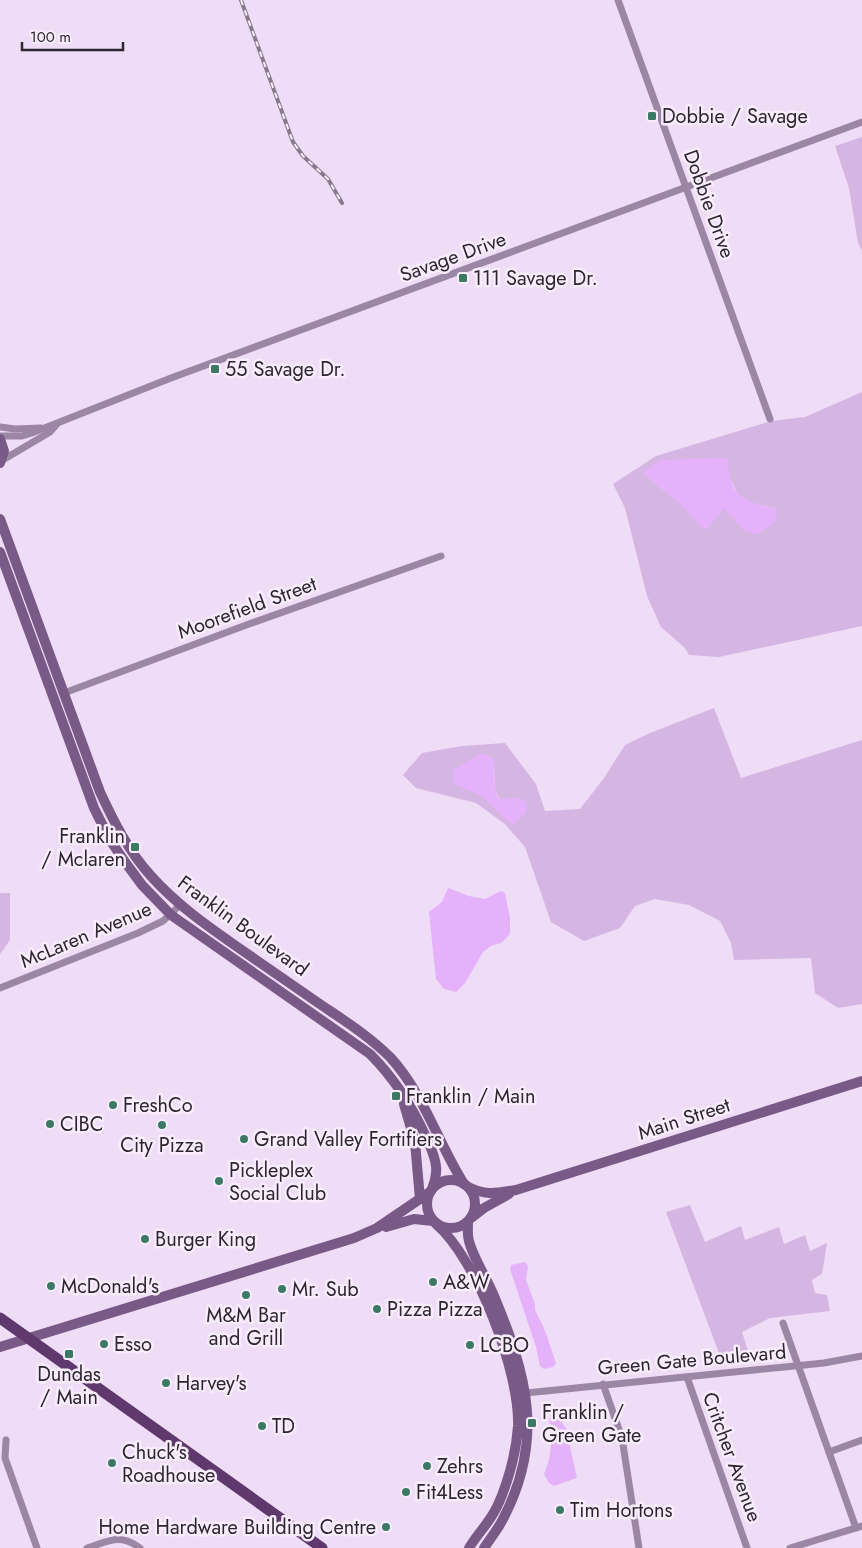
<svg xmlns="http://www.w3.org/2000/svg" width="862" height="1548" font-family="Jost,sans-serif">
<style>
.green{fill:#d5b6e2;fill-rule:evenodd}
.water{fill:#e5b1fb}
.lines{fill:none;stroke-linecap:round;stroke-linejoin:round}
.minor{stroke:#9c86a5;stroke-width:7}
.secondary{stroke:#795986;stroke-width:10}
.primary{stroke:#5f386e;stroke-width:11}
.rail-casing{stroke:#877a8c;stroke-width:4}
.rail{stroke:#f8ecfd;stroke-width:2;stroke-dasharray:5.5;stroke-linecap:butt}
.poi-dot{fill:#3c7964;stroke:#f8ecfd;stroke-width:2}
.labels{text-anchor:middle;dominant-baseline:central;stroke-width:5;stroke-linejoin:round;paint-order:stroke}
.poi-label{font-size:20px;fill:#2d2630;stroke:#f8ecfd;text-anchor:start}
.street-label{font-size:20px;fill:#2d2630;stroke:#f8ecfd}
</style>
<rect width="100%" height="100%" fill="#efdcf7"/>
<g class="green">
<polygon points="862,137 862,251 858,243 849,188 835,146"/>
<path d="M 862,392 L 862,626 L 719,657 L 689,655 L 685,648 L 661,627 L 647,596 L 625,508 L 613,484 L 656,456 L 771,421 L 805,417 ZM 644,474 L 729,476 L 738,495 L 749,502 L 777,509 L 744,530 L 724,507 L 675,499 Z"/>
<path d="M 714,708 L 741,778 L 862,740 L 862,1004 L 838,1008 L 815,993 L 811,958 L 734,960 L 731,943 L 720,921 L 689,905 L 655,899 L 635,906 L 620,928 L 584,941 L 551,922 L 525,847 L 505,824 L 476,803 L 416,788 L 403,775 L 422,753 L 462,746 L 505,743 L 536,784 L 545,811 L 580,809 L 604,778 L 625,745 L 650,733 ZM 494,759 L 495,791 L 515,824 L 510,822 L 484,797 Z"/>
<polygon points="0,893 10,893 10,940 0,954"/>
<polygon points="690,1205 705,1242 741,1226 745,1240 779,1227 784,1244 805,1235 810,1251 827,1243 822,1274 812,1280 815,1293 827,1295 830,1311 770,1318 742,1332 750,1357 722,1361 666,1212"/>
</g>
<g class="water">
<path d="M 728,458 C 729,498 743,501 777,509 C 778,525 769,526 757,534 L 744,530 L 724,508 L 708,529 L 704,529 L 675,499 L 644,474 L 646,470 L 661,460 Z"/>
<polygon points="482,753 494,759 495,791 499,799 520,798 527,803 526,812 515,824 509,822 484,797 454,784 453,770"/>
<polygon points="448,888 469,896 485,899 501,891 505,893 510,918 510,934 501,943 491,946 483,952 465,983 456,992 444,989 436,979 429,912 442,902"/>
<polygon points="525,1262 528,1266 526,1280 535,1304 535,1310 544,1328 556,1363 553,1367 544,1369 540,1366 536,1347 510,1269 511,1265"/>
<path d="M 551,1411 L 556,1412 L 559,1419 L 566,1428 L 577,1478 L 554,1486 L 549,1483 L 544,1474 C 549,1464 551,1450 551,1439 C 550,1427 548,1425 551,1411 Z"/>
</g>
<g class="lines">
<g class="minor">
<polyline points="618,0 770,419"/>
<polyline points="0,427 15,429 41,428"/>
<polyline points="0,436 22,436 32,433 171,378 862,122"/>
<polyline points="1,461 50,432 57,424"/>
<polyline points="64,693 249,624 441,556"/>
<polyline points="0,988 138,933 163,921 180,905"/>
<polyline points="783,1323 856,1528"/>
<polyline points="687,1377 747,1548"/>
<polyline points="603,1384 622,1438 639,1548"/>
<polyline points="526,1393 824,1363 862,1356"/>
<polyline points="6,1440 5,1458 37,1548"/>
<polyline points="829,1452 862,1440"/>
<path d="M 87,1548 C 109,1541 120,1533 140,1548"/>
<polyline points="790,1548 862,1526"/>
</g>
<g class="secondary">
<polyline points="0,439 4,451 0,463"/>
<path d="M 0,519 L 100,792 C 114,822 129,852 151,876 C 176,904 206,925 236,946 C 262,964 288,982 314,1000 C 340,1018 367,1034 390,1057 C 424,1094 438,1143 464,1184"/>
<path d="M 0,552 L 94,808 L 110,840 L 125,862 L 142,885 L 171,915 L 370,1054 C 394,1078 412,1106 426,1137 C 430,1146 435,1156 436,1166 C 437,1174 435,1181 432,1189"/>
<polyline points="404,1104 415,1142 420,1199"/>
<circle cx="451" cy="1204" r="24"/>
<path d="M 468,1187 C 487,1196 496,1193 516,1190 L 862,1081"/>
<polyline points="471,1218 484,1208 509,1194"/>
<path d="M 468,1222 C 468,1228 467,1234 469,1241 C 473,1258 487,1278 494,1296 C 527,1375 545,1439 503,1519 C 498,1529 490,1539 484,1548"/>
<path d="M 436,1224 C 477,1259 520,1372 518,1426 C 517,1441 514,1457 510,1471 C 506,1485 501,1501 493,1514 C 486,1526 476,1536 469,1548"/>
<polyline points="386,1227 414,1219 433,1221"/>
<polyline points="0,1347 354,1238 377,1228 430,1192"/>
</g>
<polyline class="primary" points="0,1318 322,1548"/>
<defs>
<polyline id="rail" points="241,0 293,142 303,156 328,179 342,203"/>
</defs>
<use href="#rail" class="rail-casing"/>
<use href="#rail" class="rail"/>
</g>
<g class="poi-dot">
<rect x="647" y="111" width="10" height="10" rx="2.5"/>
<rect x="458" y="273" width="10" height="10" rx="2.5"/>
<rect x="210" y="364" width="10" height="10" rx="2.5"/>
<rect x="130" y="842" width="10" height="10" rx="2.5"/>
<rect x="391" y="1091" width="10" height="10" rx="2.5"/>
<circle cx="113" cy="1105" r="5"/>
<circle cx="50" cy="1124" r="5"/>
<circle cx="162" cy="1125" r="5"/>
<circle cx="244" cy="1139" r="5"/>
<circle cx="219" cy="1181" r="5"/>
<circle cx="145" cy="1239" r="5"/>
<circle cx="433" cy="1282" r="5"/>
<circle cx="51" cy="1286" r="5"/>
<circle cx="282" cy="1289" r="5"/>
<circle cx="246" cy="1295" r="5"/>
<circle cx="377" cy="1309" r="5"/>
<circle cx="104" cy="1344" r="5"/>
<circle cx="470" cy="1345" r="5"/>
<rect x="64" y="1349" width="10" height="10" rx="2.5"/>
<circle cx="166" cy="1383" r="5"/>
<rect x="527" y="1418" width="10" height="10" rx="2.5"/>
<circle cx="262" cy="1426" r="5"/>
<circle cx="112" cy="1463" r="5"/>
<circle cx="427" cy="1466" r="5"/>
<circle cx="406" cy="1492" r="5"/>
<circle cx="560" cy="1510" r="5"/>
<circle cx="386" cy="1527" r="5"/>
</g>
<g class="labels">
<g class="poi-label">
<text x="662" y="116">Dobbie / Savage</text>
<text x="473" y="278">111 Savage Dr.</text>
<text x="225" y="369">55 Savage Dr.</text>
<text x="125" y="836" text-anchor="end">Franklin<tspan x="125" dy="23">/ Mclaren</tspan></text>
<text x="406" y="1096">Franklin / Main</text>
<text x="123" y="1105">FreshCo</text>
<text x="60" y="1124">CIBC</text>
<text x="254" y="1139">Grand Valley Fortifiers</text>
<text x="162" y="1145" text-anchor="middle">City Pizza</text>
<text x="229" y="1170">Pickleplex<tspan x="229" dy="23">Social Club</tspan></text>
<text x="155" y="1239">Burger King</text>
<text x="443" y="1282">A&amp;W</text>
<text x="61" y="1286">McDonald's</text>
<text x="292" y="1289">Mr. Sub</text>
<text x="387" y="1309">Pizza Pizza</text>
<text x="246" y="1315" text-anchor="middle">M&amp;M Bar<tspan x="246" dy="23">and Grill</tspan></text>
<text x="114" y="1344">Esso</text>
<text x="480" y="1345">LCBO</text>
<text x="69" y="1374" text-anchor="middle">Dundas<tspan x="69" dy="23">/ Main</tspan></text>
<text x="176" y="1383">Harvey's</text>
<text x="542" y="1412">Franklin /<tspan x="542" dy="23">Green Gate</tspan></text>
<text x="272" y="1426">TD</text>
<text x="122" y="1452">Chuck's<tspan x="122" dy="23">Roadhouse</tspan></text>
<text x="437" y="1466">Zehrs</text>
<text x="416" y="1492">Fit4Less</text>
<text x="570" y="1510">Tim Hortons</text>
<text x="376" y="1527" text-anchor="end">Home Hardware Building Centre</text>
</g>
<g class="street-label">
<text transform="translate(709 204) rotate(70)">Dobbie Drive</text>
<text transform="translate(453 257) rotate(-20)">Savage Drive</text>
<text transform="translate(247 608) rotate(-20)">Moorefield Street</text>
<text transform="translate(243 926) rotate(36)">Franklin Boulevard</text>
<text transform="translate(86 935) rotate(-23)">McLaren Avenue</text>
<text transform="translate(684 1119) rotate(-18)">Main Street</text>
<text transform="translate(692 1360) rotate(-5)">Green Gate Boulevard</text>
<text transform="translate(732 1457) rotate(70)">Critcher Avenue</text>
</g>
</g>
<path d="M22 42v8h101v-8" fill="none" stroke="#2d2630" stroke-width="2.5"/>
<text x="30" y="42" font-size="15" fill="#2d2630" stroke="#f8ecfd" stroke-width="4" paint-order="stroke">100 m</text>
</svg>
